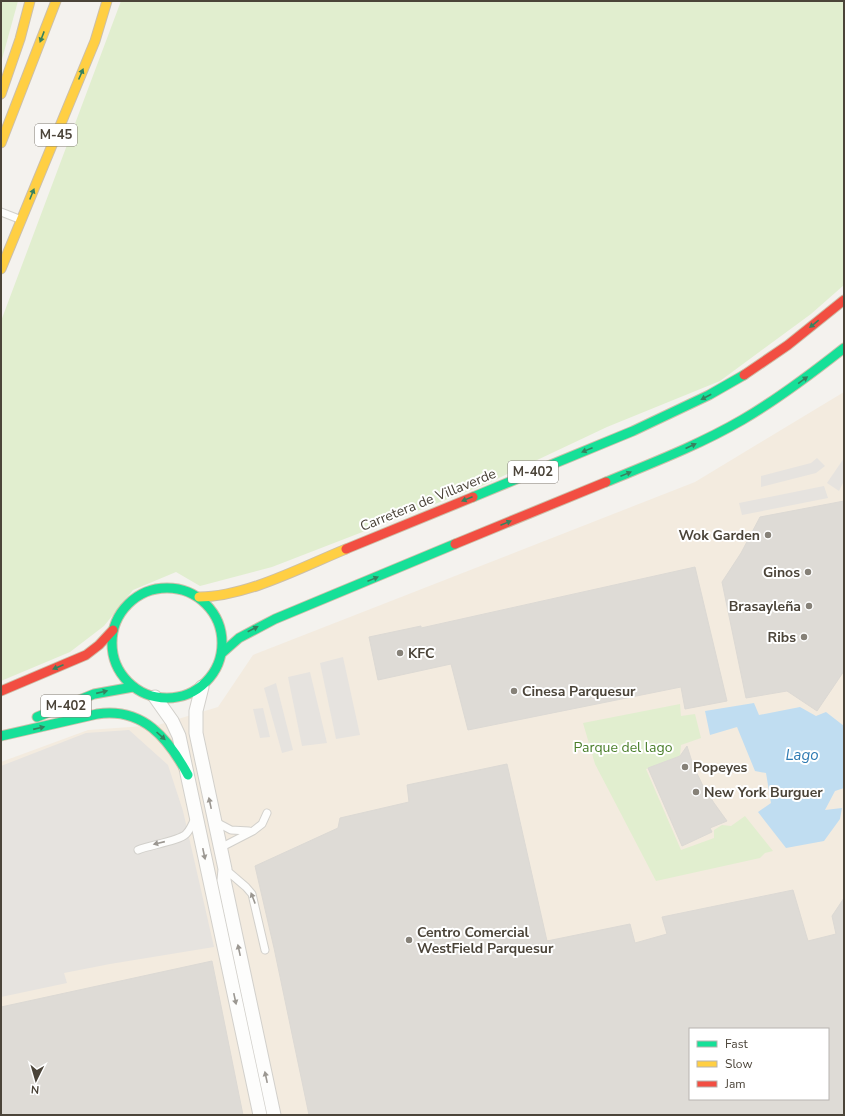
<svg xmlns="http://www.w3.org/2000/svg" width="845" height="1116" font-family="'Nunito Sans',sans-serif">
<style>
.commercial{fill:#f3ebdf;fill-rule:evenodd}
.green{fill:#e1eecf}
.parking{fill:#e6e3df}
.water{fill:#c0ddf1}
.building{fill:#dedbd6;stroke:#dcd9d4;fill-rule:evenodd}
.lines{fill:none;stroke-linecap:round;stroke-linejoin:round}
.lane-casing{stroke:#d2d0cb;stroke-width:9}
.street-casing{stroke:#d2d0cb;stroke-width:15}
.fast-casing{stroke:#ccbfa9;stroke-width:11}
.slow-casing{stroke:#ccbfa9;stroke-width:11}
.jam-casing{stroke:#ccbfa9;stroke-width:11}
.lane{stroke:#fdfdfc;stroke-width:7}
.street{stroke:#fdfdfc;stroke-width:13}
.fast{stroke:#16e098;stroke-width:9}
.slow{stroke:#ffcf43;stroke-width:9}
.jam{stroke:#f24e42;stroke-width:9}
.oneway{fill:#36825f}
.oneway2{fill:#9b9791}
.poi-dot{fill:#868178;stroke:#fff;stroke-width:1.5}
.labels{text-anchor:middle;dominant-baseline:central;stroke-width:4;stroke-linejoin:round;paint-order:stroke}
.shield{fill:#fff;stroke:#817c74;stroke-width:1}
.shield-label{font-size:13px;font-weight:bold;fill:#4b4439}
.street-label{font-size:14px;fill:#4b4439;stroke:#fff}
.poi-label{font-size:14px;font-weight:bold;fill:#4b4439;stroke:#fff;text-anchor:start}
.park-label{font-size:14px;fill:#4a7f2a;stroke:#fff}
.water-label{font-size:15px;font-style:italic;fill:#2e7ab2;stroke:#fff}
</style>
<rect width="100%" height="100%" fill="#f4f2ee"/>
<path class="commercial" d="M 844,392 L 844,1115 L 1,1115 L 1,762 L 88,730 L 158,725 L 218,707 L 253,655 L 695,482 ZM 690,1029 L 828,1029 L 828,1099 L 690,1099 Z"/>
<g class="green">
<polygon points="1,1 18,1 1,63"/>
<polygon points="121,1 844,1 844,285 811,314 720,381 607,427 484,485 272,567 200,586 176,572 133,590 104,626 70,652 1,681 1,321"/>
<polygon points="680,704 681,716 695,714 701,738 681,745 680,756 646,769 681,850 714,838 714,830 722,825 731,826 745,816 773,851 765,853 760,858 656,881 595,764 583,723"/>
</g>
<g class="parking">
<polygon points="817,458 825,466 816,473 761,487 761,476 811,463"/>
<polygon points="844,458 844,481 839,491 827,483"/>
<polygon points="824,486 828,498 742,515 739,503"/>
<polygon points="343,657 360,735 336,739 320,663"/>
<polygon points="310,672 327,743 302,746 288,677"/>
<polygon points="276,683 293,750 282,753 264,688"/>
<polygon points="263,708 270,737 260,738 253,709"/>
<polygon points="129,730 168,765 183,811 214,947 110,964 64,973 67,983 1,997 1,766 86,733"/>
</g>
<polygon class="water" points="754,703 759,715 800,707 816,716 826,712 844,726 844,788 835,791 825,810 842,808 840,819 824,841 786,848 758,812 771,803 766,773 755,771 737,727 710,735 705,711"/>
<g class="building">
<polygon points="844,501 844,671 817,711 787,691 746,698 722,582 741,553 760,517"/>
<polygon points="695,567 727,701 685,709 681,687 468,730 451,664 378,680 369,637 421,626 421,628"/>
<polygon points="687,746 693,765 703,786 714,803 727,821 710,828 712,832 682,846 648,768 680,756"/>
<path d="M 507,764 L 547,941 L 630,924 L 635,943 L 667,934 L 662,917 L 793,890 L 808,941 L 836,934 L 832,916 L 844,898 L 844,1115 L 309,1115 L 274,948 L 255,866 L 338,828 L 340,818 L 409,802 L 407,785 ZM 690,1029 L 828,1029 L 828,1099 L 690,1099 Z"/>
<polygon points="212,961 243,1115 1,1115 1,1007"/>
</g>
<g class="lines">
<defs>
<g id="lane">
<polyline points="1,212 19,219"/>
<polyline points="214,821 231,830 249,831"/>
<polyline points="220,848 253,831 262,824 267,813"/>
<path d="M 138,850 C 150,845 179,841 186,834 C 190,830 193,823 195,818"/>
<polyline points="225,869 246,887 252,894 265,950"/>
</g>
<g id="street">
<polyline points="202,687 196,711 196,733 225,869 224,880 274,1115"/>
<polyline points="155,697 172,721 179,736 260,1115"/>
</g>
<g id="fast">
<path d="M 606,482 C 652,463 699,445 742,420 C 778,399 811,374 844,348"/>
<polyline points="473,497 633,431 709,395 744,375"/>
<circle cx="167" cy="643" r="55"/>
<polyline points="222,653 239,638 275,619 455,544"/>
<polyline points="37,717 94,694 133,687"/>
<path d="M 1,736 L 97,714 C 143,707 168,738 188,775"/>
</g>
<g id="slow">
<polyline points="1,94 20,39 30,1"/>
<polyline points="1,143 56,1"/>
<polyline points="1,269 95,41 107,1"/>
<path d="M 199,597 C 246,597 302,567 346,549"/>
</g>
<g id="jam">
<polyline points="744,375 788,345 844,300"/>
<polyline points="455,544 606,482"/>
<polyline points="346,549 473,497"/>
<polyline points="1,691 86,655 99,645 113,630"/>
</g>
</defs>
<use href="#lane" class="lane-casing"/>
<use href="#street" class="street-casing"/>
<use href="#fast" class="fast-casing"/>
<use href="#slow" class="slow-casing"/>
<use href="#jam" class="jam-casing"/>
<use href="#lane" class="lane"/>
<use href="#street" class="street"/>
<use href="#fast" class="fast"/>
<use href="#slow" class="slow"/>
<use href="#jam" class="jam"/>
</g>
<defs><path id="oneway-solid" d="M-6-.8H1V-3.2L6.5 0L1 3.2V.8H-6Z"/></defs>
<g class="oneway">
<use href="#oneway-solid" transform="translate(42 37) rotate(111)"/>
<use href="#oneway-solid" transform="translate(81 74) rotate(-67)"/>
<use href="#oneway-solid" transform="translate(32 194) rotate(-68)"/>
<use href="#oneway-solid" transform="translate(814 324) rotate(141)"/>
<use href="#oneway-solid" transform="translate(803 380) rotate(-36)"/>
<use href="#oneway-solid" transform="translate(706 397) rotate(152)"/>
<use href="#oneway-solid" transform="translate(691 446) rotate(-25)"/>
<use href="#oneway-solid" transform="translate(587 450) rotate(158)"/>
<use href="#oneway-solid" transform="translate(626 474) rotate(-22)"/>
<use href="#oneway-solid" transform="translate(467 499) rotate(158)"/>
<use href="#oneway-solid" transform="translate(506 523) rotate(-22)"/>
<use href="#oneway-solid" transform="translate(373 579) rotate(-22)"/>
<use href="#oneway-solid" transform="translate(253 629) rotate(-27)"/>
<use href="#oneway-solid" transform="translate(58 667) rotate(157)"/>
<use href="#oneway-solid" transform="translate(102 692) rotate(-13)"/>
<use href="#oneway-solid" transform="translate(39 728) rotate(-13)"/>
<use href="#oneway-solid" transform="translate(161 736) rotate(42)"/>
</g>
<g class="oneway2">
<use href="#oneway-solid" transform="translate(210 803) rotate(-102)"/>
<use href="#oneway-solid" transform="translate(159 843) rotate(167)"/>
<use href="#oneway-solid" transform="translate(204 854) rotate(78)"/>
<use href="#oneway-solid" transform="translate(253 898) rotate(-111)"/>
<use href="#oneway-solid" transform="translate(239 950) rotate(-102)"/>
<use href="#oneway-solid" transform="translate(235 999) rotate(78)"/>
<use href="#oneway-solid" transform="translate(266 1077) rotate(-102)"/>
</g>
<g class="poi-dot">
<circle cx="768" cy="535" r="4"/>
<circle cx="808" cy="572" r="4"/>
<circle cx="809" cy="606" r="4"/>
<circle cx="804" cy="637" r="4"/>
<circle cx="400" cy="653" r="4"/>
<circle cx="514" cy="691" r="4"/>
<circle cx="685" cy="767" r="4"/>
<circle cx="696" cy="792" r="4"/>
<circle cx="409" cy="940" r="4"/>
</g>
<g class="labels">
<g class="shield">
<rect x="35" y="124" width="42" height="22" rx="3"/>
<rect x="508" y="461" width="50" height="22" rx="3"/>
<rect x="41" y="695" width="50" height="22" rx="3"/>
</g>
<g class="shield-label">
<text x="56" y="135">M-45</text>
<text x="533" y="472">M-402</text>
<text x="66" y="706">M-402</text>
</g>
<g class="street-label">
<text transform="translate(428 500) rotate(-22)">Carretera de Villaverde</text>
</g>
<g class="poi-label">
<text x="760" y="535" text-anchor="end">Wok Garden</text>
<text x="800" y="572" text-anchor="end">Ginos</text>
<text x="801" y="606" text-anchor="end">Brasayleña</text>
<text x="796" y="637" text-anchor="end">Ribs</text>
<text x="408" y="653">KFC</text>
<text x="522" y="691">Cinesa Parquesur</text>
<text x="693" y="767">Popeyes</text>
<text x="704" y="792">New York Burguer</text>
<text x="417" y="932">Centro Comercial<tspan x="417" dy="16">WestField Parquesur</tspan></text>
</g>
<g class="park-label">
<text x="623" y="747">Parque del lago</text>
</g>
<g class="water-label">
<text x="802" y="755">Lago</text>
</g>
</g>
<rect width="845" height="1116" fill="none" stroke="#4b4439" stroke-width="4"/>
<rect x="689" y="1028" width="140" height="72" fill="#ffffff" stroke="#b7b4b0"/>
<rect x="697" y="1041" width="20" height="6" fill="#16e098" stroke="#b7b4b0"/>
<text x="725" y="1048" font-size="12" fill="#4b4439">Fast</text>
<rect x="697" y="1061" width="20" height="6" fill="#ffcf43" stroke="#b7b4b0"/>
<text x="725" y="1068" font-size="12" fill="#4b4439">Slow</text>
<rect x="697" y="1081" width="20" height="6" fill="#f24e42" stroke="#b7b4b0"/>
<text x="725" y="1088" font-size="12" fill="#4b4439">Jam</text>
<g transform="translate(36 1080) rotate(185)" stroke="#ffffff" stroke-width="3" paint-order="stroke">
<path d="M0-3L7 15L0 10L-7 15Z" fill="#4b4439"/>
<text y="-6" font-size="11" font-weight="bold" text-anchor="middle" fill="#4b4439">N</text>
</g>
</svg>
